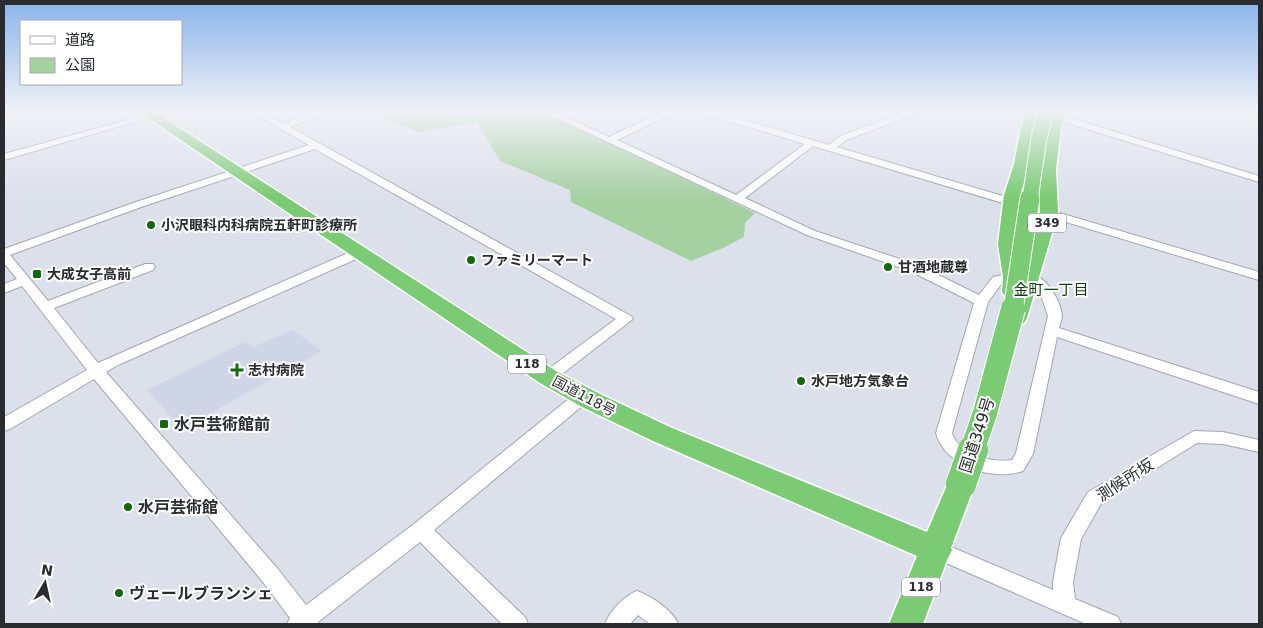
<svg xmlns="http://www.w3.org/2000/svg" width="1263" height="628" font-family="'DejaVu Sans','Noto Sans JP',sans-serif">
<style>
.built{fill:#ced5e7}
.green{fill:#a5d0a0}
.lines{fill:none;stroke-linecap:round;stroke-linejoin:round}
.minor-casing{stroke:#a2a6b1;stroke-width:2}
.highway-casing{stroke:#fff;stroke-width:3}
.minor{fill:#fff;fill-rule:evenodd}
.highway{fill:#7acb73;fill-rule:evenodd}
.highway-bridge-far3-casing{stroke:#fff;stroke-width:17;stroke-linecap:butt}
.highway-bridge-far2-casing{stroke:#fff;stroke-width:21;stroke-linecap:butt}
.highway-bridge-far1-casing{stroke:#fff;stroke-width:26;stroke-linecap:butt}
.highway-bridge-casing{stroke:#fff;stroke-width:32;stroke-linecap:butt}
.highway-bridge-far3{stroke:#7acb73;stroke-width:15}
.highway-bridge-far2{stroke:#7acb73;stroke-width:19}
.highway-bridge-far1{stroke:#7acb73;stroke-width:24}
.highway-bridge{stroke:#7acb73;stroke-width:30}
.poi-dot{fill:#13680e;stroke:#fff;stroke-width:2}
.labels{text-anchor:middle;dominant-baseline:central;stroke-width:4;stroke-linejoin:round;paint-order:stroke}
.shield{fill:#fff;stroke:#696b6d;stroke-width:1}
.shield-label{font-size:12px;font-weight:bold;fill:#292b2f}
.poi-label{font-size:14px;font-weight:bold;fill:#292b2f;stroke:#fff;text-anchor:start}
.street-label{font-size:14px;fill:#292b2f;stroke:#fff}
.neighbourhood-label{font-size:15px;fill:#093f07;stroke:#fff}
.near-poi-label{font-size:16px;font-weight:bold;fill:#292b2f;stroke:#fff;text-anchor:start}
.near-street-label{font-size:16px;fill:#292b2f;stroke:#fff}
</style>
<rect width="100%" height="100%" fill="#dce0eb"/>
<polygon class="built" points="293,330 322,351 182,429 147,390 245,342 253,347"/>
<polygon class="green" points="376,111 537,111 558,117 755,213 745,223 744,237 723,248 691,261 571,202 570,190 500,161 478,124 465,124 419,132 376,114"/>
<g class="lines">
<defs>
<g id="minor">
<polygon points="160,111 172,111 4,160 4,154"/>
<polygon points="250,111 259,111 283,124 317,111 328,111 327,113 290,127 631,316 633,319 553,381 548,382 543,381 540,377 543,373 616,319 315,149 144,206 10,255 48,301 145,264 153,264 155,267 153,270 54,308 98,363 357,249 365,249 367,252 365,255 118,365 106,372 277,568 306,605 414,524 576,393 582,391 588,393 590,397 588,401 434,530 525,617 528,624 502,624 420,542 318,622 319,624 287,624 290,618 263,582 94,379 10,429 4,431 4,417 87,370 22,286 4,293 4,284 17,279 4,263 4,249 136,202 309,145"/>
<path d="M 542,111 L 552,111 L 609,137 L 664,111 L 674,111 L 673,113 L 617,140 L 736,195 L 805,144 L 702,113 L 701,111 L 713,111 L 829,145 L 840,136 L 907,111 L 918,111 L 917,113 L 846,140 L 837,147 L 1259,272 L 1259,280 L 813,146 L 745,198 L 815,231 L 918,265 L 979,295 L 993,277 L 1013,273 L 1019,277 L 1018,280 L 1002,283 L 988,302 L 952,433 C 959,455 992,463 1012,460 L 1016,453 L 1048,316 L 1041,295 L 1025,277 L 1031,273 C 1046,277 1061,300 1062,316 C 1062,319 1060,324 1059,328 L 1259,392 L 1259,404 L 1057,337 L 1033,454 L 1023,471 C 993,481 945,467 936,433 L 974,303 L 910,271 L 807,235 Z"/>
<polygon points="1057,114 1259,176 1259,182 1054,119 1054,115"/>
<polygon points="1194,431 1223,432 1259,440 1259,452 1223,444 1197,443 1102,502 1081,539 1073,582 1075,599 1118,617 1121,624 1086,624 930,556 927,550 930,544 937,541 1053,590 1053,582 1061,538 1088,492"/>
<path d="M 637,591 C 651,596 673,610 678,624 L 650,624 L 638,615 L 630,624 L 605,624 C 610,611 624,596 637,591 Z"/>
</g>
<g id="highway">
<polygon points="138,111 153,111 556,371 602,395 672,428 927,532 951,476 961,473 971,476 975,484 951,548 952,550 947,560 923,624 889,624 917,556 653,441 584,408 540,383"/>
<polygon points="1028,111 1041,111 1036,123 1030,164 1020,195 1016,244 1021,270 1040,213 1040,169 1047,127 1055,111 1068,111 1061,127 1056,169 1058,213 1027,318 1024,323 1016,325 1008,323 1005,318 1012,298 1005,296 1002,292 1003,277 998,244 1004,195 1014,164 1022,123"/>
</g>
</defs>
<use href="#minor" class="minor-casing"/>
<use href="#highway" class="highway-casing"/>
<use href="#minor" class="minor"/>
<use href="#highway" class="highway"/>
<defs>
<polyline id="highway-bridge-far3" points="1030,199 1039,138 1046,111"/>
<polyline id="highway-bridge-far2" points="1013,310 1030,198"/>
<polyline id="highway-bridge-far1" points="972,451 985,413 1013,309"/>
<polyline id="highway-bridge" points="961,484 973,450"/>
</defs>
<use href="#highway-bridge-far3" class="highway-bridge-far3-casing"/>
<use href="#highway-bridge-far2" class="highway-bridge-far2-casing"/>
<use href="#highway-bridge-far1" class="highway-bridge-far1-casing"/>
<use href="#highway-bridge" class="highway-bridge-casing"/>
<use href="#highway-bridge-far3" class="highway-bridge-far3"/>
<use href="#highway-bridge-far2" class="highway-bridge-far2"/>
<use href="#highway-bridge-far1" class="highway-bridge-far1"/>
<use href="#highway-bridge" class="highway-bridge"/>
</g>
<linearGradient id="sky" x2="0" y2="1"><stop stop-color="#89b4ec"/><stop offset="0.56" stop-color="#eff1f6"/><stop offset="1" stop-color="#eff1f6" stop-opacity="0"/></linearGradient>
<rect width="1263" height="198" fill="url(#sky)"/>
<g class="poi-dot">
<circle cx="151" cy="225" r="5"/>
<circle cx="471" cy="260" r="5"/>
<circle cx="888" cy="267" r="5"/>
<rect x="32" y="269" width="10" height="10" rx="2.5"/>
<path d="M234.5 362.5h5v5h5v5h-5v5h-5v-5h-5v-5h5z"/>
<circle cx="801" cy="381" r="5"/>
<rect x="159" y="419" width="10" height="10" rx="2.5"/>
<circle cx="128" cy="507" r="5"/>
<circle cx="119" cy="593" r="5"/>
</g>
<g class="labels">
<g class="shield">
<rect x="1028" y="213.5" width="38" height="19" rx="4"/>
<rect x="508" y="354.5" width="38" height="19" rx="4"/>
<rect x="902" y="577.5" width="38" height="19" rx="4"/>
</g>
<g class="shield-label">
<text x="1047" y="223">349</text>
<text x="527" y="364">118</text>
<text x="921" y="587">118</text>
</g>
<g class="poi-label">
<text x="161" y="225">小沢眼科内科病院五軒町診療所</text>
<text x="481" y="260">ファミリーマート</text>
<text x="898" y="267">甘酒地蔵尊</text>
<text x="47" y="274">大成女子高前</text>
<text x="248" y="370">志村病院</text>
<text x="811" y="381">水戸地方気象台</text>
</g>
<g class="street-label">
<text transform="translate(584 396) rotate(28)">国道118号</text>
</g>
<g class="neighbourhood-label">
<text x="1051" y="290">金町一丁目</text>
</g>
<g class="near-poi-label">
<text x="174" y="424">水戸芸術館前</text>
<text x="138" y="507">水戸芸術館</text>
<text x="129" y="593">ヴェールブランシェ</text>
</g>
<g class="near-street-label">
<text transform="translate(977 435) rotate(-72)">国道349号</text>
<text transform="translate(1125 480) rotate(-33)">測候所坂</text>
</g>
</g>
<rect width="1263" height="628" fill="none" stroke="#292b2f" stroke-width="10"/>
<rect x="20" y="20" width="162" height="65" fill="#ffffff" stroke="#a9aaac"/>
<rect x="30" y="36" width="25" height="8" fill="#ffffff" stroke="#a9aaac"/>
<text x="65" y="45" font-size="15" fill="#292b2f">道路</text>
<rect x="30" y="58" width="25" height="15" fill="#a5d0a0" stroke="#a9aaac"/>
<text x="65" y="70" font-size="15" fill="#292b2f">公園</text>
<g transform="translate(45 583) rotate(9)" stroke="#ffffff" stroke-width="4" paint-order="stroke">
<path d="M0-4L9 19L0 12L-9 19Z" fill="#292b2f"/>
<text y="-8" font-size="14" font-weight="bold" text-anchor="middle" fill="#292b2f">N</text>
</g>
</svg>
